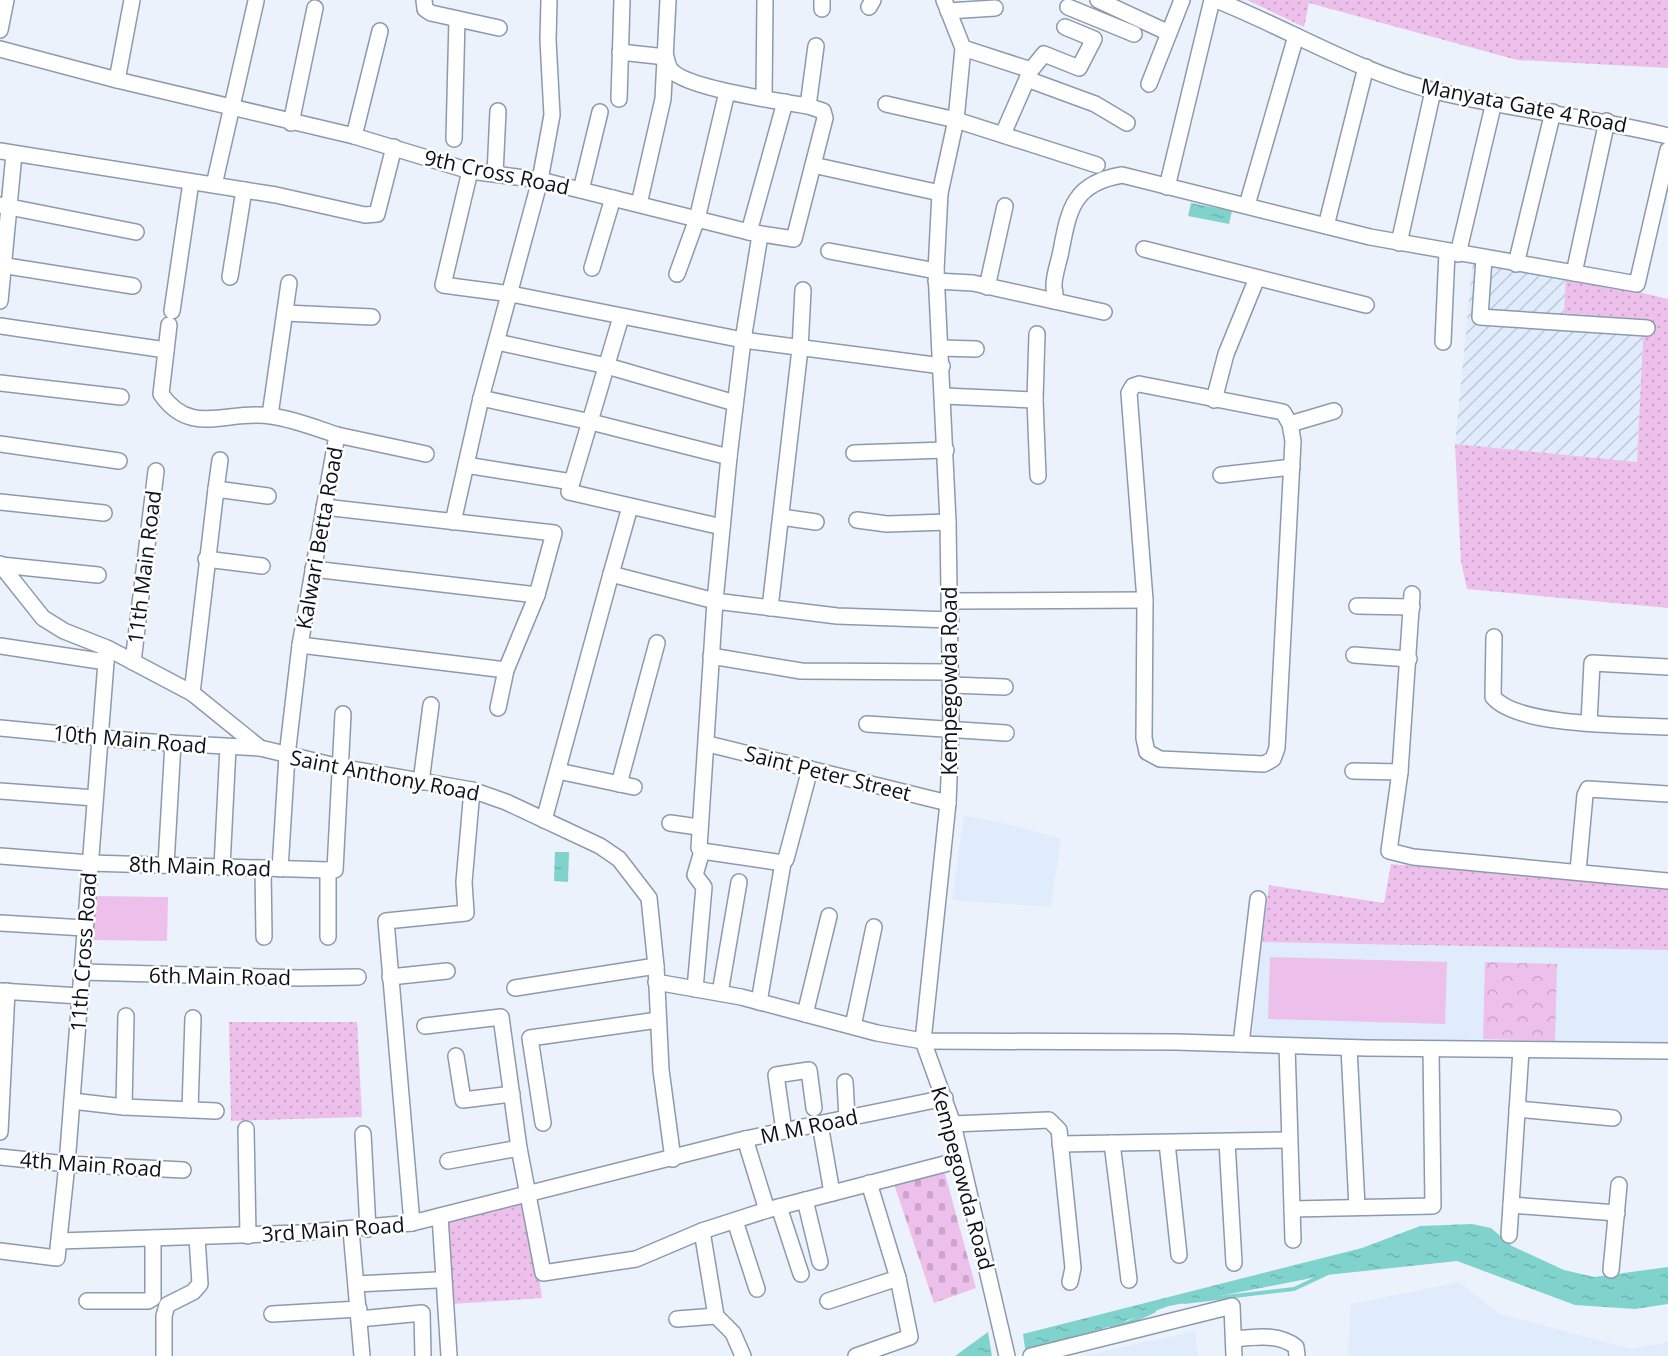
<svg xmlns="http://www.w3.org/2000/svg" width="1668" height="1356" font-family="'Open Sans',sans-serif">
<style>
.built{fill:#e0ebfc}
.industrial{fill:url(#industrial-furrows)}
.grass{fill:url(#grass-dots)}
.cemetery{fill:url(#cemetery-stones)}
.park{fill:url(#park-crowns)}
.pitch{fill:#edc0eb}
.water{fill:url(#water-ripples)}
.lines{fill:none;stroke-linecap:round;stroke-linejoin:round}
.stream{stroke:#80d3cd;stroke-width:4}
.minor-casing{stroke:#8c9aae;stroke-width:18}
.minor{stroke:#fff;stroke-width:15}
.labels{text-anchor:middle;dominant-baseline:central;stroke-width:5;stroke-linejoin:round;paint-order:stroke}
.street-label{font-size:21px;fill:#0c1118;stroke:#fff}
</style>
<defs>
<pattern id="industrial-furrows" width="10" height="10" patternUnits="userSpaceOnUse" patternTransform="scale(1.5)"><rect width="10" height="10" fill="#e0ebfc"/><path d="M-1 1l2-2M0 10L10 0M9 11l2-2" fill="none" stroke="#bfc8d7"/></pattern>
<pattern id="grass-dots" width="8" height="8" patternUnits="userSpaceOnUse" patternTransform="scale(1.5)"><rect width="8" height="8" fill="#edc0eb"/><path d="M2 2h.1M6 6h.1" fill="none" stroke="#caa4c9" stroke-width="1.8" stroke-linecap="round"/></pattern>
<pattern id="cemetery-stones" width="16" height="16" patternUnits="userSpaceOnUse" patternTransform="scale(1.5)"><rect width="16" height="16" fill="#edc0eb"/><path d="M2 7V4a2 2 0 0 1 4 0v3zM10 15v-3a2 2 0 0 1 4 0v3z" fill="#caa4c9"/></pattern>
<pattern id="park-crowns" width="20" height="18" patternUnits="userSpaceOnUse" patternTransform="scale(1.5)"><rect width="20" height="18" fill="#edc0eb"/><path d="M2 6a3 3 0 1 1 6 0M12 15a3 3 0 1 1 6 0" fill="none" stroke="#caa4c9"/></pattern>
<pattern id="water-ripples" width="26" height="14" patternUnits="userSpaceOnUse" patternTransform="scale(1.5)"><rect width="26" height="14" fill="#80d3cd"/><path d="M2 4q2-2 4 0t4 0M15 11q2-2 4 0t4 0" fill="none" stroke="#6db4af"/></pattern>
</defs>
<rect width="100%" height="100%" fill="#ecf2fb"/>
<g class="built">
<polygon points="964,816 995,821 1061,838 1051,907 952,900"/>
<polygon points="1262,942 1668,950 1668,1048 1252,1039"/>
<polygon points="1459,1282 1499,1314 1632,1349 1668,1342 1668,1356 1348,1356 1351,1304"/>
<polygon points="1195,1331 1198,1356 1082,1356"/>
</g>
<polygon class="industrial" points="1473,260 1566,275 1565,313 1644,319 1637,462 1455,444"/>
<g class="grass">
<polygon points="1247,0 1668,0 1668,68 1517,60 1309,3 1304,27"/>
<polygon points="1566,275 1668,299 1668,608 1467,589 1461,562 1455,444 1637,462 1644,319 1564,313"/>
<polygon points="1391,864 1668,888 1668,950 1262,942 1269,885 1384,903"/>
<polygon points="229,1022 357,1022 362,1117 231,1121"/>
<polygon points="528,1201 542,1298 452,1304 443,1220"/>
</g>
<polygon class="cemetery" points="944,1170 976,1288 934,1303 894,1184"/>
<polygon class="park" points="1485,962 1557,964 1555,1041 1483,1039"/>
<g class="pitch">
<polygon points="91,896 168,897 167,941 90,940"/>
<polygon points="1270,957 1447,962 1445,1024 1268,1019"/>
</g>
<g class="water">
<polygon points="1191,203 1232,211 1229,224 1188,216"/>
<polygon points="555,852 569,852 568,882 554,881"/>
<polygon points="1472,1224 1491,1228 1512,1246 1564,1270 1594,1277 1668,1267 1668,1304 1635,1309 1575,1305 1457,1261 1327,1275 1169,1306 1026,1355 1023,1334 1362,1248 1420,1226"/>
<polygon points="988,1332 992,1356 955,1356"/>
</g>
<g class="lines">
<g class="stream">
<polyline points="1184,1302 1294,1289 1326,1274"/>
<polyline points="1111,1325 1128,1323 1154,1311"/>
</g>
<defs>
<g id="minor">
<polyline points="424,0 425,9 431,13 499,28"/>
<polyline points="944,0 963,48 956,120 940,193 936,271 948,522 951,729 948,803 923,1041 953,1124 1007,1356"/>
<polyline points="1098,0 1169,33"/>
<path d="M 1216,0 C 1289,29 1358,72 1435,91 C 1512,110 1591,117 1668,136"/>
<polyline points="869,7 873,0"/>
<polyline points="1068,7 1134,34"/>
<polyline points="822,9 822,0"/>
<polyline points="948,11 995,8"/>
<polyline points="0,30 6,0"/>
<polyline points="963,48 1031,70"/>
<polyline points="0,49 117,80 354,136 470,171 540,180 749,232 794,239 825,118 823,111 808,106 816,46"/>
<path d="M 620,52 L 666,57 C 667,60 668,67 671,70 C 686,88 782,102 808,106"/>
<polyline points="1027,79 1095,104 1127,123"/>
<polyline points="117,80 132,0"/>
<polyline points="1149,84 1182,0"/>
<polyline points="764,98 765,0"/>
<polyline points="619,99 622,0"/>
<polyline points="886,104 956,120 1097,165"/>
<polyline points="291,123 315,8"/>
<polyline points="1003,134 1031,70 1044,54 1079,68 1094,39 1065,27"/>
<polyline points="354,136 380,31"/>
<polyline points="454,139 457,19"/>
<polyline points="0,151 276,195 365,215 377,214 394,147"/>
<polyline points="813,165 940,193"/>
<polyline points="470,171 443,285 511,294 743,340 942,366"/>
<polyline points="495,174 498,111"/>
<polyline points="214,185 256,1"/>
<polyline points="1167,187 1212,0"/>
<polyline points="581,190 600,112"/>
<polyline points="639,204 663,99 668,0"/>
<polyline points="0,205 136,232"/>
<polyline points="1247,205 1296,36"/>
<polyline points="1326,226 1366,67"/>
<polyline points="749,232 785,102"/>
<polyline points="760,235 743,340 729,457 715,601 699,848 702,851 783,863 786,859 810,769"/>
<polyline points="1399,243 1433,91"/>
<polyline points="1144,249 1366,305"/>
<polyline points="829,251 936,271"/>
<polyline points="1458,254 1494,102"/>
<polyline points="1484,258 1480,317 1647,328"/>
<polyline points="1516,264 1553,112"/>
<polyline points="0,265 133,286"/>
<polyline points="592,268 613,198"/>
<polyline points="1574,273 1607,121"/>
<polyline points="677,274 697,219 727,92"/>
<polyline points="230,277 244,190"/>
<polyline points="936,281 973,283 1104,312"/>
<polyline points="987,287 1005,206"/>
<polyline points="0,301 14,154"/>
<path d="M 1054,301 C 1056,295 1055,293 1054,288 C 1053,277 1059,262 1061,251 C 1069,208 1074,183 1122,175 L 1370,237 L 1637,284 L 1668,150"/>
<polyline points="172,311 191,182"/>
<polyline points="285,313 372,317"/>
<polyline points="621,317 569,492 722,527"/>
<path d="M 169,325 L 161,394 C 191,438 228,409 271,416 C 293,419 316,428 337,435 L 300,645 L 287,756 L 280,869"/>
<polyline points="0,326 166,350"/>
<polyline points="497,342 607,366 735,403"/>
<polyline points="1443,342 1447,252"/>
<polyline points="940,348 976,349"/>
<polyline points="0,383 121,397"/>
<polygon points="1139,384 1283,412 1290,424 1293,441 1277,748 1273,759 1264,764 1160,759 1147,752 1144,738 1145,600 1129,393 1133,386"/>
<polyline points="944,396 1035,400 1038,476"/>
<polyline points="481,398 591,422 729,457"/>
<polyline points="1035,400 1037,334"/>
<polyline points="1214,400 1226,354 1257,278"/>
<polyline points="270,415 289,283"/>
<polyline points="1290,424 1334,411"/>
<polyline points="337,435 426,454"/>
<polyline points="0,444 119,461"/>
<polyline points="854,453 946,450"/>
<polyline points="466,465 572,482"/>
<polyline points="1221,475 1292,467"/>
<polyline points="216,489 220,460"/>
<polyline points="0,502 104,513"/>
<polyline points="324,507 554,533 537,595 506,670 498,708"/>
<polyline points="630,507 611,574 715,601 837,616 951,620"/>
<polyline points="781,517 816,522"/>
<polyline points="857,520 887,524 948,522"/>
<polyline points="453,522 481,398 540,180 552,115 548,40 549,0"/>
<polyline points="206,559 262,566"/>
<polyline points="0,564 43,618 64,631 107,648 192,693 260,748 340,767 472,790 506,802 600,846 619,859 649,898 656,966 661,1070 673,1159"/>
<polyline points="1,565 98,575"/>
<polyline points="313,569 537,595"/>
<polyline points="1412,594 1400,772 1389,851 1413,857 1668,881"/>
<polyline points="951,601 1145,600"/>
<polyline points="1357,606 1412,607"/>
<polyline points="770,608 800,349 803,290"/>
<path d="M 1494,637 L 1493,697 C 1518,727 1629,725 1668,727"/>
<polyline points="300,645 506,670"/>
<polyline points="0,646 106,662 106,654"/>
<polyline points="1354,655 1409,659"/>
<polyline points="711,656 801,671 951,672"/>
<polyline points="133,662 156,471"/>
<polyline points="951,685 1005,687"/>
<polyline points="192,693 216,489 268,496"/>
<polyline points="1589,723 1592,663 1668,667"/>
<polyline points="867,724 1006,733"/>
<polyline points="0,728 135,741 260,748"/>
<polyline points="708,744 948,803"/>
<polyline points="558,771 634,787"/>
<polyline points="1353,771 1400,772"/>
<polyline points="421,782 431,705"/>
<polyline points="619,784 657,643"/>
<polyline points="0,791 95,798"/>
<polyline points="544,820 611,574"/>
<polyline points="670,823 698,827"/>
<polyline points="0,856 90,863 328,870"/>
<polyline points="166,865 173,743"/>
<polyline points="222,867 228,747"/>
<polyline points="263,868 264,937"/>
<polyline points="1578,871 1585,795 1588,789 1668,794"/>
<polyline points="0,923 85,928"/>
<polyline points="328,937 328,870 335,870 343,714"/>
<polyline points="82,972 299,978 358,977"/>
<polyline points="390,977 447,971"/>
<polyline points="656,982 741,997 877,1033 923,1041 1176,1042 1366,1048 1668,1051"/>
<polyline points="515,988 656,966"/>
<polyline points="695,989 704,887 695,875 702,851"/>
<polyline points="0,991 80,996"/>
<polyline points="720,993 739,882"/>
<polyline points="759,1002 783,863"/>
<polyline points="805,1014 829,916"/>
<polyline points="425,1026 501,1017 519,1148 543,1273 636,1259 702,1231 767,1210 960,1160"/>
<polyline points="853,1026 874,927"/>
<polyline points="1241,1044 1258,899"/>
<polyline points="1287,1046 1293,1240"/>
<polyline points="1349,1048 1357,1207"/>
<polyline points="1521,1050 1511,1205 1617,1213"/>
<polyline points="456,1056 463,1100 512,1094"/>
<polyline points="845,1082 847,1118"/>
<polyline points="72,1101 124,1107 216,1111"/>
<polyline points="124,1107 126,1016"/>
<polyline points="1517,1109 1613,1118"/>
<polyline points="190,1110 193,1018"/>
<polyline points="543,1123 530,1038 658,1020"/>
<polyline points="820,1124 832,1193"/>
<polyline points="953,1124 1049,1120 1059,1130 1073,1268 1070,1282"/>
<polyline points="246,1129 248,1236"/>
<polyline points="784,1131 776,1075 809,1070 814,1108"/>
<polyline points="0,1132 7,991"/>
<polyline points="363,1134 368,1229"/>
<polyline points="745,1139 767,1210"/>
<polyline points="1227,1142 1234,1263"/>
<polyline points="1112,1143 1129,1280"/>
<polyline points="1167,1143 1179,1255"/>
<polyline points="1060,1144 1289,1140"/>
<polyline points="0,1157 67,1164 183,1170"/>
<polyline points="448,1161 519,1148"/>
<polyline points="805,1200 820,1262"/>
<polyline points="779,1207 801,1274"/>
<polyline points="1292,1209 1433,1206 1431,1049"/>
<polyline points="440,1216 449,1356"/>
<polyline points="735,1221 757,1289"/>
<polyline points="412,1223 386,921 466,913 464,882 472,790"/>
<polyline points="351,1230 362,1356"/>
<polyline points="702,1231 716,1316 733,1333 743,1356"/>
<polyline points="1509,1235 1511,1205"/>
<polyline points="59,1241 298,1233 412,1223 745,1139 945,1098"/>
<polyline points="0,1251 57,1258 67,1164 106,662"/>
<polyline points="1611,1270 1619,1185"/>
<polyline points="356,1284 437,1280"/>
<polyline points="87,1301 148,1301 153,1298 153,1238"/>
<polyline points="828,1301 898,1278 869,1183"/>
<polyline points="272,1314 359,1309"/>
<polyline points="359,1319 422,1313 423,1356"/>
<polyline points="677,1319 716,1316"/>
<path d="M 1234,1339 C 1254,1337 1279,1333 1296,1347 L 1297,1356"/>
<polyline points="164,1356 164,1316 167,1305 193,1292 200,1284 197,1237"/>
<polyline points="856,1356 910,1337 898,1278"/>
<polyline points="1031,1356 1232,1306 1234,1356"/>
</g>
</defs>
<use href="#minor" class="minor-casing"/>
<use href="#minor" class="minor"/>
</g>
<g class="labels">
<g class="street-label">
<text transform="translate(1524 105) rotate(11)">Manyata Gate 4 Road</text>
<text transform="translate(497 172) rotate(12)">9th Cross Road</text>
<text transform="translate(319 538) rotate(-80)">Kalwari Betta Road</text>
<text transform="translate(144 567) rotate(-83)">11th Main Road</text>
<text transform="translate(949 681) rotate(-90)">Kempegowda Road</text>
<text transform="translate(130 739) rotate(5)">10th Main Road</text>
<text transform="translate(828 773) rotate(14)">Saint Peter Street</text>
<text transform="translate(385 775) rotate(11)">Saint Anthony Road</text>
<text transform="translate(200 866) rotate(2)">8th Main Road</text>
<text transform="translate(83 952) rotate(-86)">11th Cross Road</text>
<text transform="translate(220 976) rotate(1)">6th Main Road</text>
<text transform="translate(809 1126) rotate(-12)">M M Road</text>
<text transform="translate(91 1164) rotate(4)">4th Main Road</text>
<text transform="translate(963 1178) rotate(75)">Kempegowda Road</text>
<text transform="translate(333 1229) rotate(-4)">3rd Main Road</text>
</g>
</g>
</svg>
